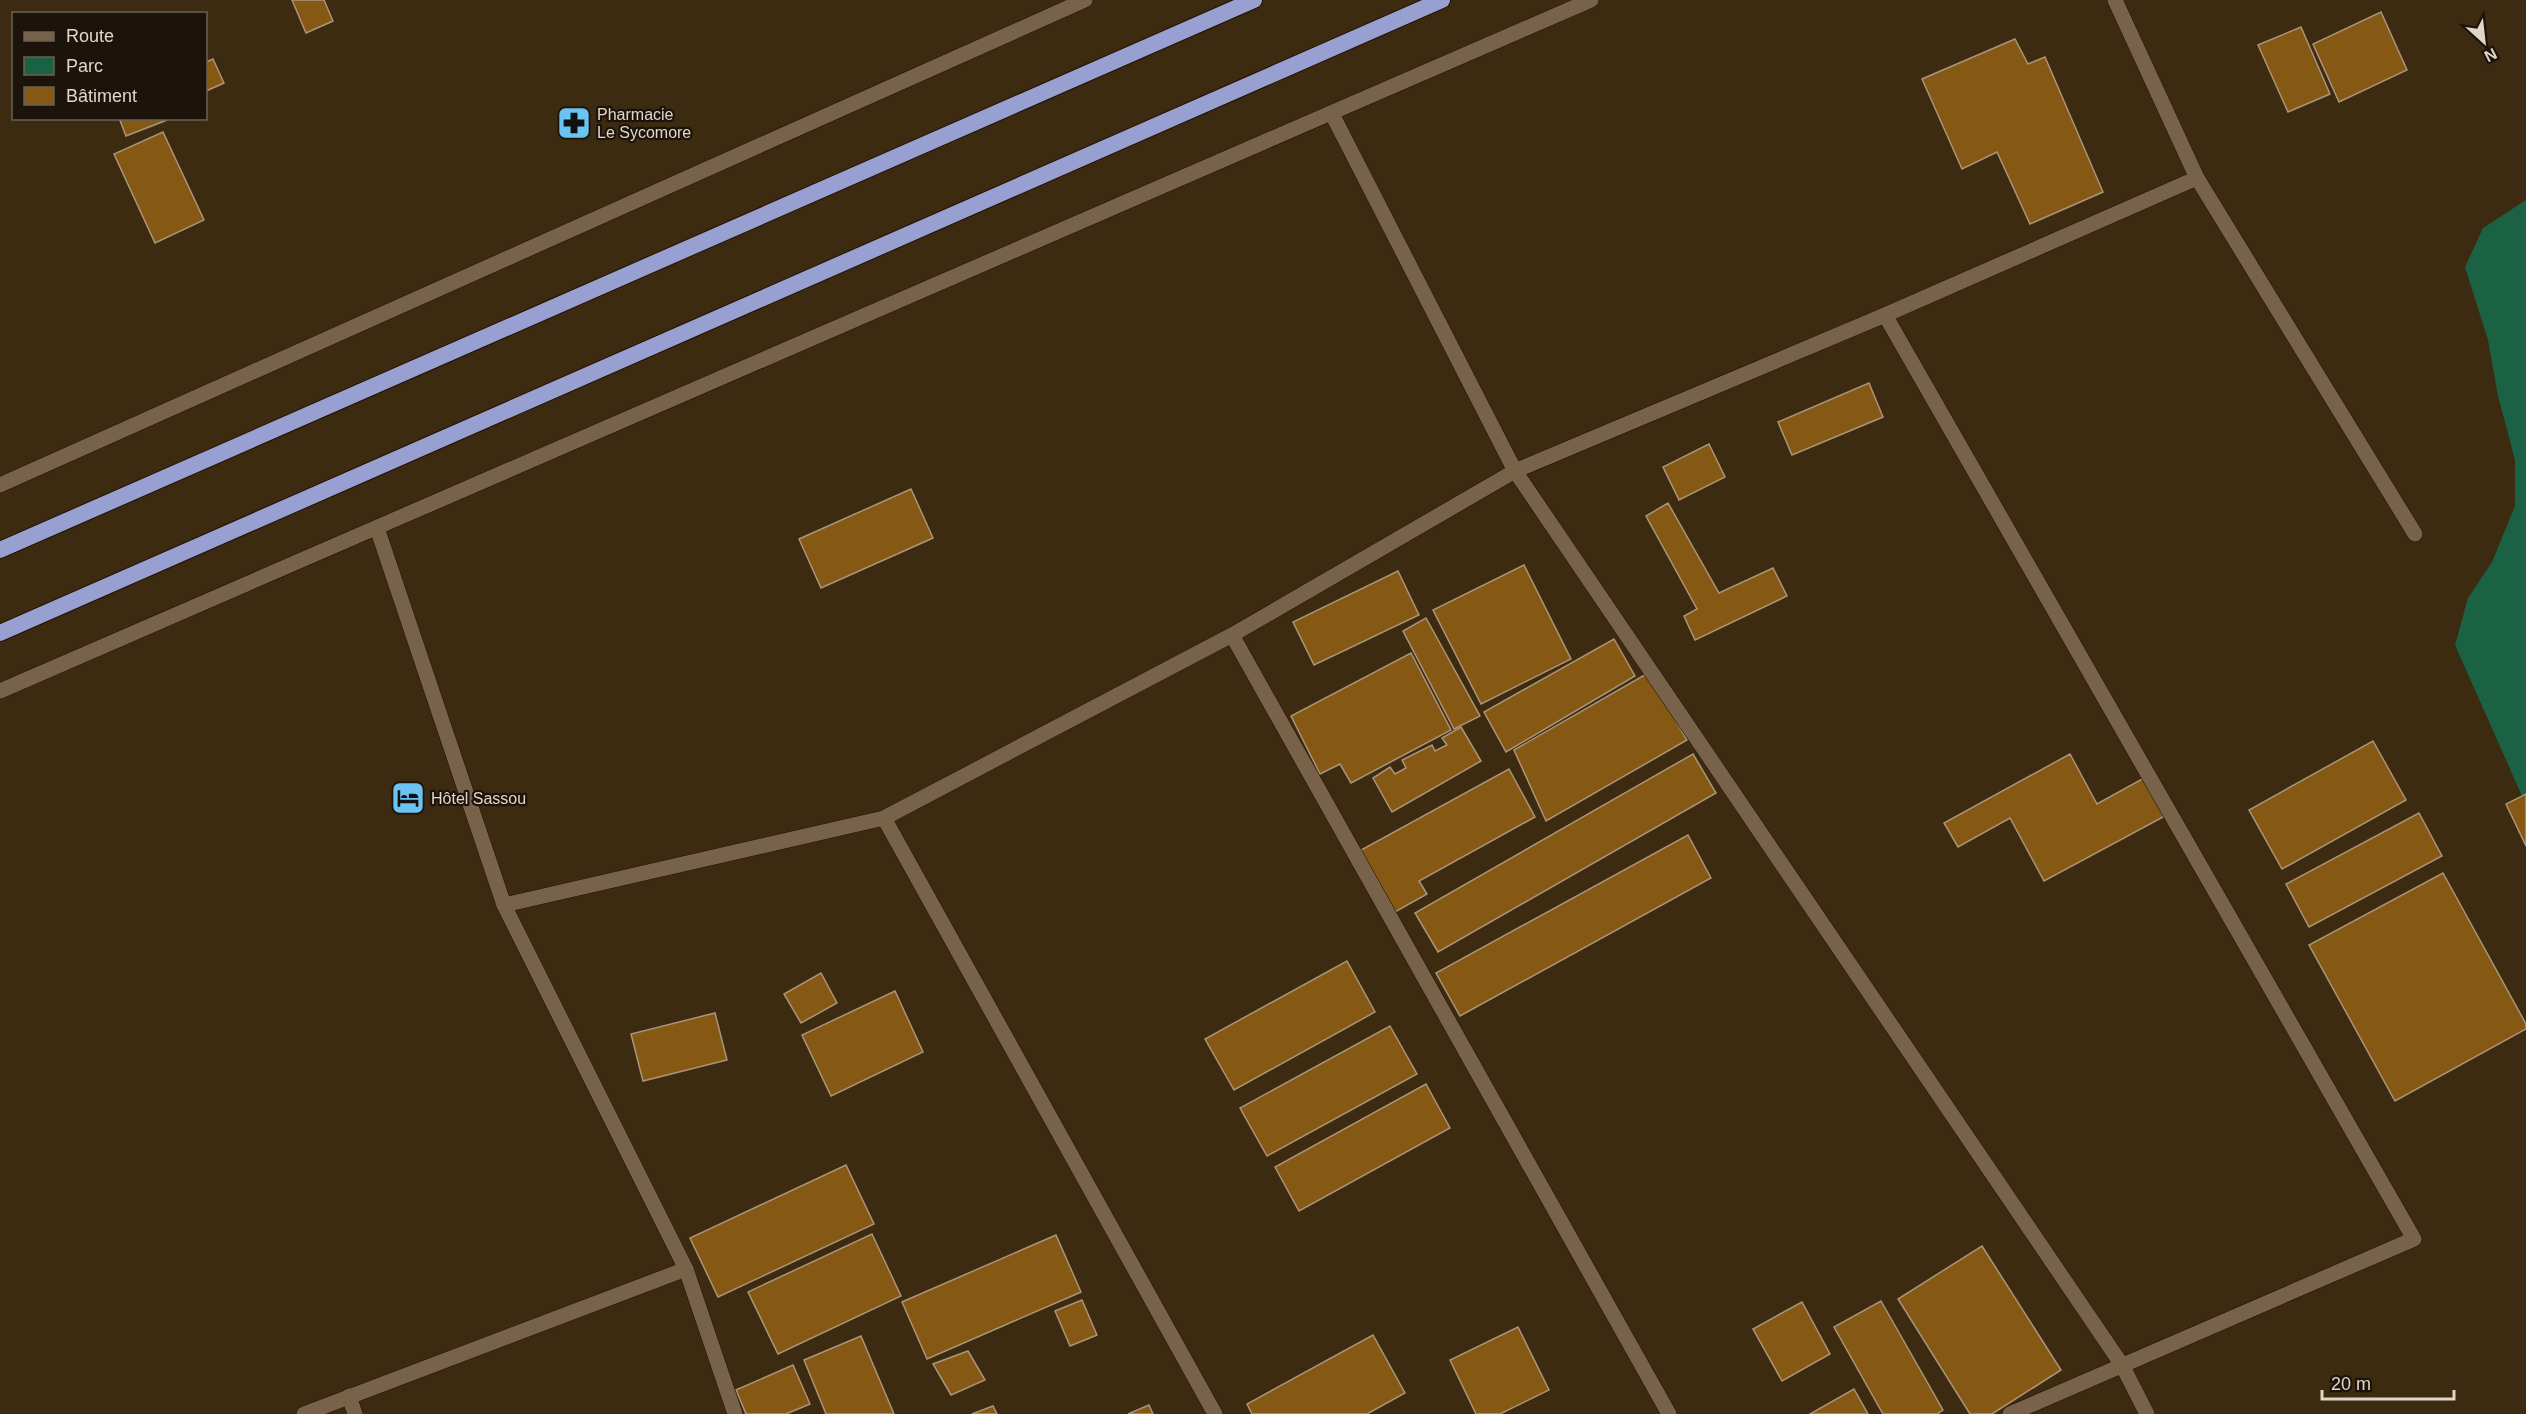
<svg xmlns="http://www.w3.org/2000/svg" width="2526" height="1414" font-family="Arial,sans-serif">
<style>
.green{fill:#1b6144}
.building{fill:#855814;stroke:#ab957a;stroke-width:1.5}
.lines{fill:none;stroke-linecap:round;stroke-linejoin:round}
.minor-casing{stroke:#231200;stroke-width:16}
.trunk-casing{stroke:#231200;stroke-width:18}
.minor{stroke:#78634a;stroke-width:15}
.trunk{stroke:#97a0d0;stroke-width:16}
.labels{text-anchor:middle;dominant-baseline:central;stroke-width:4.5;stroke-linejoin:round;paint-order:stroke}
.poi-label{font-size:16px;fill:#e1d5c7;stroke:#1c140a;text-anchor:start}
</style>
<rect width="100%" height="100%" fill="#3c2a11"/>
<polygon class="green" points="2526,200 2526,805 2455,645 2468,598 2492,562 2515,506 2515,460 2498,396 2488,340 2465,267 2483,228"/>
<g class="building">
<polygon points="292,0 324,0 333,21 306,33"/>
<polygon points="2381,12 2407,70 2339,102 2313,44"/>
<polygon points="2301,27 2330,94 2288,112 2258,45"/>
<polygon points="2015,39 2028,64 2045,57 2103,192 2030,224 1997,152 1962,169 1922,79"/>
<polygon points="213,59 224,83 206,91 206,62"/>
<polygon points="119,118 166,118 167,120 126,136"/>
<polygon points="163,132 204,220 155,243 114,154"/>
<polygon points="1869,383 1883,417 1792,455 1778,422"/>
<polygon points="1709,444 1725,477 1679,500 1663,467"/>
<polygon points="911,489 933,538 821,588 799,539"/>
<polygon points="1668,503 1719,593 1773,568 1787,596 1695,640 1684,616 1697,609 1646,516"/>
<polygon points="1524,565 1571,659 1481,704 1433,610"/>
<polygon points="1398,571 1419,615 1314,665 1293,622"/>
<polygon points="1426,618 1480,716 1454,729 1403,631"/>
<polygon points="1614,639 1635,676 1506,752 1484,712"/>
<polygon points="1411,653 1451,730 1351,783 1340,764 1320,774 1291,716"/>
<polygon points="1648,673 1687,740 1546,821 1514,750"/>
<polygon points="1461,727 1481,761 1392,812 1373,778 1390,767 1395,774 1406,768 1402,760 1432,745 1435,751 1447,745 1442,738"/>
<polygon points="2373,741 2406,800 2282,869 2249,810"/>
<polygon points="1693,754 1716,793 1438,952 1415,913"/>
<polygon points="2070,754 2097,804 2144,778 2165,816 2044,881 2010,818 1958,847 1944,823"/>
<polygon points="1509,769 1535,817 1419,881 1427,894 1386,917 1352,855"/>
<polygon points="2526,794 2526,846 2506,804"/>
<polygon points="2419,813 2442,856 2309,927 2286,884"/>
<polygon points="1688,835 1711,878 1460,1016 1436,973"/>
<polygon points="2443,873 2526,1024 2526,1029 2395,1101 2309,945"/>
<polygon points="1347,961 1375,1012 1234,1090 1205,1039"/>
<polygon points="821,973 837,1003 801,1023 784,994"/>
<polygon points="895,991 923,1052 831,1096 802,1035"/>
<polygon points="715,1013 727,1060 643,1081 631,1034"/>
<polygon points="1390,1026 1417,1074 1267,1156 1240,1108"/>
<polygon points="1426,1084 1450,1128 1299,1211 1275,1167"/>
<polygon points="846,1165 874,1224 718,1297 690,1238"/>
<polygon points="872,1234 901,1296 778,1354 748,1292"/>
<polygon points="1056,1235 1081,1292 927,1359 902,1302"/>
<polygon points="1982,1246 2061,1370 1992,1414 1970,1414 1898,1299"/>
<polygon points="1082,1300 1097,1335 1070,1346 1055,1311"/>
<polygon points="1881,1301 1943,1410 1937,1414 1883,1414 1834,1327"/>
<polygon points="1802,1302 1830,1354 1782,1381 1753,1329"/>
<polygon points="1518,1327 1549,1390 1500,1414 1476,1414 1450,1360"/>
<polygon points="1373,1335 1405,1393 1367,1414 1252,1414 1247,1404"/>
<polygon points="861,1336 894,1414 826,1414 804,1360"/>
<polygon points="968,1351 985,1380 951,1395 933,1364"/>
<polygon points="793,1365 810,1404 786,1414 746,1414 736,1390"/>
<polygon points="1854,1389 1868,1414 1810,1414"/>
<polygon points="1149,1405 1153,1414 1128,1414"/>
<polygon points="993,1406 997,1414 972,1414"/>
</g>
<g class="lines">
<defs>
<g id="minor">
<polyline points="2115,0 2197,178 2415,534"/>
<polyline points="1332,114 1515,471 2122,1365 2147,1414"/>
<polyline points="1885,315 2414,1239 2010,1414"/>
<polyline points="0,485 1085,0"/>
<polyline points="377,528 504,905 686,1269 735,1414"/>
<polyline points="1232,635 1669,1414"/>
<polyline points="0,691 1591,0"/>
<polyline points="884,818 1215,1414"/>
<polyline points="504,905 884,818 1232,635 1515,471 1885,315 2197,178"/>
<polyline points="349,1396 355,1414"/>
<polyline points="304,1414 686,1269"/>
</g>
<g id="trunk">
<polyline points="0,550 1254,0"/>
<polyline points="0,633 1442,0"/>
</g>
</defs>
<use href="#minor" class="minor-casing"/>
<use href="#trunk" class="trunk-casing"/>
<use href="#minor" class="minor"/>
<use href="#trunk" class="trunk"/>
</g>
<defs>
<symbol id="pharmacy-square" viewBox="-11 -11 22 22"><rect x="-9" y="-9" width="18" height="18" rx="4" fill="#6bc3f2" stroke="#1c140a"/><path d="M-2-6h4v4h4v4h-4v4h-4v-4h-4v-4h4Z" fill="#111"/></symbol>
<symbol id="hotel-square" viewBox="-11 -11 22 22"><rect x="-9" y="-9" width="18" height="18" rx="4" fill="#6bc3f2" stroke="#1c140a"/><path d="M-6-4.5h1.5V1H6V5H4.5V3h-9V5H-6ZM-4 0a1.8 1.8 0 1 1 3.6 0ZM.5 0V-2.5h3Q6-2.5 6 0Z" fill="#111"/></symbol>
</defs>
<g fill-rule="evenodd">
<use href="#pharmacy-square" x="555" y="104" width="38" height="38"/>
<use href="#hotel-square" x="389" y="779" width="38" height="38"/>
</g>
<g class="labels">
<g class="poi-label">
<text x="597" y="114">Pharmacie<tspan x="597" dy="18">Le Sycomore</tspan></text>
<text x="431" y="798">Hôtel Sassou</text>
</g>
</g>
<rect x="12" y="12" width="195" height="108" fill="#1c140a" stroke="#6b6156" stroke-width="1.5"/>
<rect x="24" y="32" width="30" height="9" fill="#78634a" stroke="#6b6156" stroke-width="1.5"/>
<text x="66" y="42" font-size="18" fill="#e1d5c7">Route</text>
<rect x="24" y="57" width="30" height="18" fill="#1b6144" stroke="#6b6156" stroke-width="1.5"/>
<text x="66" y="72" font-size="18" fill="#e1d5c7">Parc</text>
<rect x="24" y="87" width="30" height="18" fill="#855814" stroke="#6b6156" stroke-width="1.5"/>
<text x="66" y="102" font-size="18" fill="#e1d5c7">Bâtiment</text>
<g transform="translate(2484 42) rotate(153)" stroke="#1c140a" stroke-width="4.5" paint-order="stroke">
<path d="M0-4.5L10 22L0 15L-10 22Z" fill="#e1d5c7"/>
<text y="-9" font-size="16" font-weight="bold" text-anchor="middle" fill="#e1d5c7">N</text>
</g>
<path d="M2322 1390v9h132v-9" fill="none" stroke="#e1d5c7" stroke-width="3"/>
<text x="2331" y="1390" font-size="18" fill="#e1d5c7" stroke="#1c140a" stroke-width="4.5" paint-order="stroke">20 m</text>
</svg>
